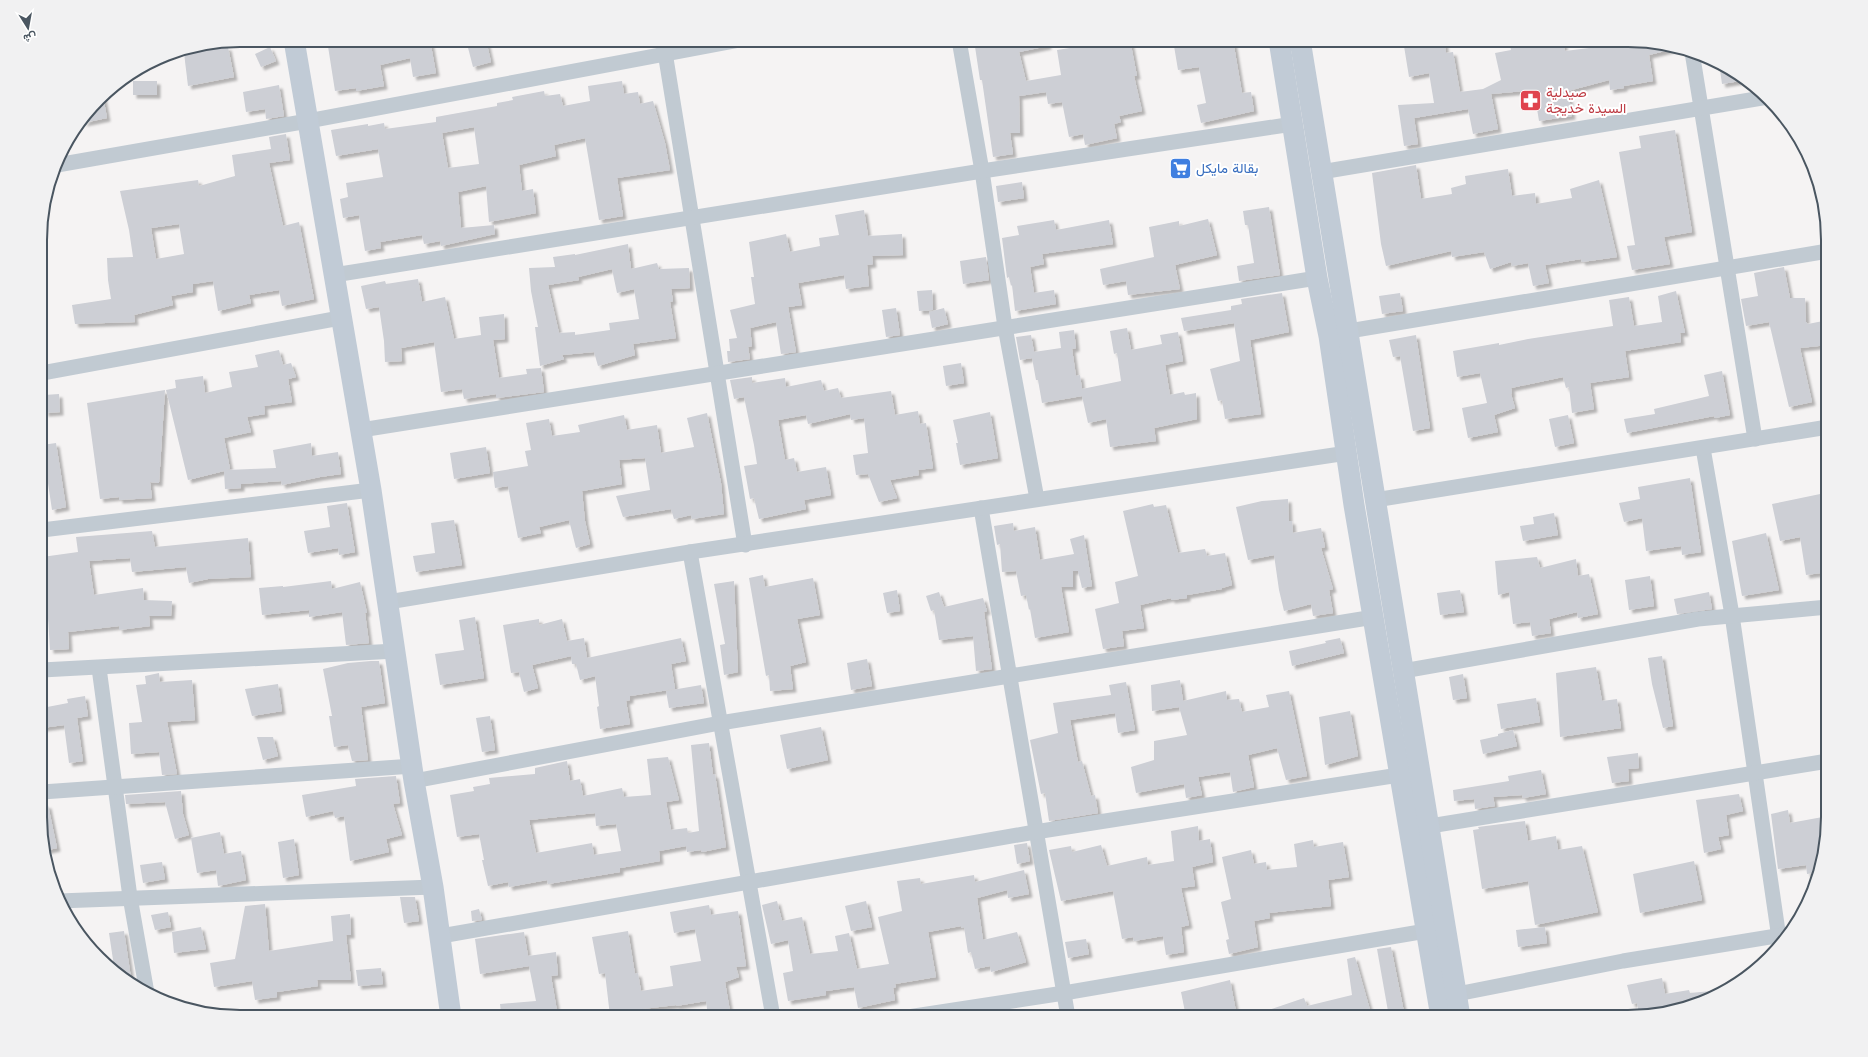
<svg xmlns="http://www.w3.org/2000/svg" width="1868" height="1057" font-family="Jost,Vazirmatn,sans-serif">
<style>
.building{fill:#cdcfd5;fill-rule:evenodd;filter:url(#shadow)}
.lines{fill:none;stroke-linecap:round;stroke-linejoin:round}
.street{stroke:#c1cad2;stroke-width:15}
.secondary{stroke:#c1cbd6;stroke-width:21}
.labels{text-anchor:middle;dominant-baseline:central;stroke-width:4;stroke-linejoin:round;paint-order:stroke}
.health-label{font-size:14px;fill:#be3a42;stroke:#fff;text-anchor:start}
.shop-label{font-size:14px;fill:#366cbe;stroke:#fff;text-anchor:start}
.rim{fill:none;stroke:#4a5661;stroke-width:2}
</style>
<defs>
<filter id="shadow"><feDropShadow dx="3.5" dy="3.5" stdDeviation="1" flood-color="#0004"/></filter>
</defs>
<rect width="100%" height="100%" fill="#f5f3f3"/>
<g class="building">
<polygon points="327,40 376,40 377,44 396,40 430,40 436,73 413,77 410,58 380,65 384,86 356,91 356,88 335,91"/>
<polygon points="466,40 486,40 491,62 473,67"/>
<polygon points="974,40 1047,40 1048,46 1019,52 1026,81 1061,75 1057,50 1089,45 1088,40 1130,40 1137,76 1134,76 1142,111 1119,116 1121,122 1114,124 1117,138 1085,145 1083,134 1069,137 1062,102 1048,104 1046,92 1019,96 1020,133 1010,133 1013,154 993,157 982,80 980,80"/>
<polygon points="1198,40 1233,40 1242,93 1251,92 1254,111 1201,123 1197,105 1206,103 1199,67 1178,70 1174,46 1198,42"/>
<polygon points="1403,40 1418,40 1418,44 1444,40 1446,53 1453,52 1460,92 1483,89 1501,80 1495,53 1511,50 1509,40 1563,40 1565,51 1597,47 1596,40 1629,40 1681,47 1649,55 1653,81 1624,86 1624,88 1610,90 1609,80 1568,91 1572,116 1539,121 1534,90 1491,94 1498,129 1473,134 1468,109 1414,118 1418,144 1404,146 1398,105 1434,103 1429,73 1409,77"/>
<polygon points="228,47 234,77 188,86 184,53"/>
<polygon points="270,47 276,61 261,67 255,54"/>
<polygon points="1719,63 1728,67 1746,80 1722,84"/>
<rect x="133" y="81" width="24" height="14"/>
<path d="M 622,81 L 624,94 L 638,92 L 640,104 L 653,101 L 665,143 L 670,170 L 617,178 L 623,216 L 599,220 L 585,138 L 554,145 L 556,156 L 519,165 L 522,191 L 533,189 L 536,213 L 489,222 L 486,186 L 458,192 L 461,228 L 494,225 L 495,234 L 441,246 L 440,241 L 424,244 L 422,235 L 380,242 L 381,248 L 365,251 L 359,215 L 343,218 L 340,199 L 348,197 L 346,183 L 383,177 L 378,149 L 336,156 L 331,130 L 368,124 L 368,126 L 384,123 L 385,129 L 436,122 L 436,117 L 497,106 L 497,103 L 513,100 L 512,97 L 544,91 L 545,96 L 560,94 L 563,106 L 590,101 L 588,86 ZM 474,127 L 479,164 L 448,168 L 442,133 Z"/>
<polygon points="279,85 284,116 266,119 265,109 246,112 243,92"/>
<polygon points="103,96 107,118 83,123 92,110"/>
<polygon points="1675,130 1692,232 1664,237 1670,264 1632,270 1627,246 1635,245 1619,152 1641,148 1639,136"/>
<path d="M 286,134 L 290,160 L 269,163 L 283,226 L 299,222 L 314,299 L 282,306 L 279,290 L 249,295 L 251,303 L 218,311 L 213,281 L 193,284 L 193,292 L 171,296 L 173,305 L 134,315 L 135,322 L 75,324 L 72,305 L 111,299 L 108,280 L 107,258 L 133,257 L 129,230 L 120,191 L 198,180 L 199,186 L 235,176 L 232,155 L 271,149 L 269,137 ZM 179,224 L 184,254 L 156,259 L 151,228 Z"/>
<polygon points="1416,165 1421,199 1452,194 1451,188 1466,184 1465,176 1508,169 1512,196 1535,193 1536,204 1572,198 1570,189 1599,180 1617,257 1582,262 1581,259 1545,265 1549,283 1533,286 1528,263 1512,266 1511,262 1490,269 1484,252 1452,257 1451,251 1386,266 1381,244 1372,173"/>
<polygon points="1022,182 1024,198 998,202 996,186"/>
<polygon points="1269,207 1280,275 1239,281 1237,266 1254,263 1248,225 1245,225 1243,211"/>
<polygon points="864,210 868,236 902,234 903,255 872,256 873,264 867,265 869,286 846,289 844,275 798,283 802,305 788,307 796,352 781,354 776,322 750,328 752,346 748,347 750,359 728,362 727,351 730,351 729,339 737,338 730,310 755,304 751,277 754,277 749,242 786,234 790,252 820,246 819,238 839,235 835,215"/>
<polygon points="1208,219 1217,255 1175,265 1180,289 1128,295 1126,281 1103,285 1100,269 1154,257 1149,227 1179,221 1179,226"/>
<polygon points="1054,220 1056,230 1109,220 1113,244 1042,254 1044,264 1030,267 1034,293 1054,290 1056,304 1015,311 1012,285 1011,286 1009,277 1007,278 1002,238 1019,235 1017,226"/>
<path d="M 628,244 L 631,269 L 657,263 L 659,269 L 689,268 L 690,288 L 671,289 L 673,301 L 670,302 L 676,338 L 633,344 L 635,355 L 598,366 L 594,352 L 562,355 L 564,359 L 540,366 L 535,327 L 538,327 L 531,291 L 529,268 L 555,267 L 553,257 L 575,254 L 575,255 ZM 612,269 L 617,293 L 634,289 L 639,319 L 609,323 L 610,330 L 575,335 L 575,332 L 559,333 L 548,285 L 579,280 L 578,277 Z"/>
<polygon points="986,257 989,280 963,284 960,261"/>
<polygon points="1784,267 1790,298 1805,298 1806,322 1808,324 1828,320 1828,345 1800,348 1812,402 1789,407 1769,322 1746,326 1741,299 1758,296 1754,273"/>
<polygon points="418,279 422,302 445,297 454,339 481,335 479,317 504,314 505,339 493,340 499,378 527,374 526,369 541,368 544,392 496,398 496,394 464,399 462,389 441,392 434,342 401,348 402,361 385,362 384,341 379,307 366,309 361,286 385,281 386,284"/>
<polygon points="932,290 933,310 919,311 917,291"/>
<polygon points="1676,291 1685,333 1680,333 1681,342 1625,351 1629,377 1590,383 1594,409 1572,413 1569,387 1566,388 1563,377 1511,388 1512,393 1511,394 1515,408 1494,415 1498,432 1468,438 1462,408 1487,403 1480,373 1457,377 1453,351 1499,343 1499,345 1528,339 1613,326 1609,300 1629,297 1634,326 1662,322 1658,296"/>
<polygon points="1282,293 1289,332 1250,340 1261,414 1225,419 1222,400 1218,401 1210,369 1240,361 1234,323 1184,331 1181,318 1231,310 1231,306 1242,304 1241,299"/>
<polygon points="1400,293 1403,311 1382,314 1379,296"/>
<polygon points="896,308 900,335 886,337 882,310"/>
<polygon points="944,308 948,324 932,328 929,312"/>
<polygon points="1127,328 1131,350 1162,344 1160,335 1178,332 1183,361 1165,365 1170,395 1184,392 1185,395 1196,393 1197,419 1154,428 1156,441 1110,447 1106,419 1088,423 1082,396 1042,403 1038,380 1036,380 1032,358 1020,360 1016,337 1031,335 1034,352 1061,348 1059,332 1074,330 1076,348 1072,349 1076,376 1080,375 1082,389 1121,381 1117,353 1114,354 1110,331"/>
<polygon points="1416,335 1430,428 1413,431 1400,356 1393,357 1389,340"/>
<polygon points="279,350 283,365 291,363 296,377 288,379 292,402 264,406 265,414 247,417 251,432 224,438 230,469 227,470 276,468 273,450 311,443 312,456 338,452 341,474 320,477 282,485 281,481 241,484 241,488 225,489 224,471 188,480 166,390 176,388 175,380 203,376 205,393 232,387 229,372 258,367 255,355"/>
<polygon points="961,363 964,383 946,386 943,366"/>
<polygon points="1722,371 1730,415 1715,418 1714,416 1627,433 1624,419 1655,414 1654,409 1709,396 1704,375"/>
<polygon points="752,377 752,383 785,378 786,387 821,380 824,391 838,388 841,398 891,391 895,415 918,411 920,424 926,423 933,468 918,470 919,475 890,480 897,498 879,502 868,474 856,475 853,455 868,453 864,418 851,420 850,414 808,424 806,415 778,420 785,460 794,458 797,472 826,467 831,495 804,500 806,509 759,519 754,498 750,499 744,466 757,464 754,445 744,397 734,399 730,380"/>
<polygon points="165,390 159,483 150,482 152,498 119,500 119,497 100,499 87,403"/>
<polygon points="59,394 60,412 45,413 44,395"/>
<polygon points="990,412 998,458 960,465 956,443 958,443 953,420"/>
<polygon points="707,413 721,483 724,514 692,519 691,515 674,519 671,509 623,517 616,496 650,490 645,458 619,460 622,484 582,491 585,521 590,544 576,548 569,520 539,527 541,533 518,538 508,486 495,488 493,472 528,466 525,451 531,450 526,423 549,419 552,436 580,432 578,425 624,415 627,430 657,425 661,453 694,447 687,418"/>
<polygon points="1568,415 1574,443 1555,447 1549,419"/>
<polygon points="56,443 66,507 52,510 46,470 42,470 42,445"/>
<polygon points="486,447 490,473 454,479 450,453"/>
<polygon points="1690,478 1701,552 1682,555 1681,546 1646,551 1642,518 1624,522 1619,503 1640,499 1638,487"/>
<polygon points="1825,493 1828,504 1828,572 1806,575 1800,537 1780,541 1772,504"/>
<polygon points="1288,499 1289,521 1292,521 1293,533 1321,528 1325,547 1321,548 1333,589 1329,590 1333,613 1313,616 1311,604 1284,611 1279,590 1274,555 1248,560 1236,507 1262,501"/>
<polygon points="347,503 355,552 339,555 338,548 308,553 304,531 330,527 327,506"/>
<polygon points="1153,504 1154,507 1166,505 1178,553 1205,549 1207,556 1225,553 1232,585 1222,588 1222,589 1187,595 1187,598 1171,600 1171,598 1140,605 1144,628 1122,631 1124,646 1103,649 1095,609 1119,603 1115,582 1138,576 1123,511"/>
<polygon points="1554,513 1558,535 1523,541 1520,526 1534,524 1533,517"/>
<polygon points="454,520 462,565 416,572 413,556 435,553 431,523"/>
<polygon points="1013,523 1014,531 1035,527 1040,560 1074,554 1070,539 1084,535 1092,586 1082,588 1078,571 1073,571 1073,587 1061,587 1069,632 1035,638 1030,609 1029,610 1026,595 1021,596 1016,571 1002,572 1000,544 997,545 994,526"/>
<polygon points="152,531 155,547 248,538 251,577 208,579 189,583 186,567 132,572 130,558 89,561 94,595 143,588 144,600 172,601 171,616 149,616 150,626 119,630 119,626 68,632 69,649 50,650 48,617 45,618 42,599 45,599 42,579 42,557 78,552 76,537"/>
<polygon points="1766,533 1779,590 1742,596 1732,541"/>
<polygon points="1537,557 1540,568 1576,559 1578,576 1589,574 1598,614 1578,618 1577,612 1549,619 1551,633 1532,636 1530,622 1513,624 1509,592 1498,595 1495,561"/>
<polygon points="763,575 765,587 813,578 820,615 797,619 806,662 790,666 793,689 770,691 769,675 766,676 749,578"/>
<polygon points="1650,576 1654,606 1629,610 1625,580"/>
<polygon points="331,581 332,589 360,582 367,613 365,613 369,643 346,645 342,612 309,617 309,610 262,615 259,588 283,586 283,587"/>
<polygon points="734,581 738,672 724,675 720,645 725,644 714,584"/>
<polygon points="897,590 900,611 887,613 883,593"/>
<polygon points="1460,590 1464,612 1440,615 1437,593"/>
<polygon points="939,592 944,607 983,598 987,611 984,612 992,669 976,671 973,636 939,640 934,610 931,611 926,596"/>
<polygon points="1709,592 1712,609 1677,614 1674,599"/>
<polygon points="475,617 484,678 440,685 435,654 464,650 459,620"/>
<polygon points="539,619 539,625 562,619 567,641 584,638 587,658 681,638 686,661 671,664 675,689 630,696 630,700 626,701 630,724 600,729 597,707 599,706 595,676 580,680 576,664 572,664 571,656 532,665 538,688 524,692 519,672 511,673 503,625"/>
<polygon points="1340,638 1344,653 1292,666 1289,651 1326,643 1325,641"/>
<polygon points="1662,656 1673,726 1663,728 1652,684 1648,658"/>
<polygon points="867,659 872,686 851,690 847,663"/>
<polygon points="371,661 379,661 385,703 361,707 368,760 352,761 348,745 334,747 329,716 332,716 323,669 348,663"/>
<polygon points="1596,667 1602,701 1617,699 1621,728 1560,737 1556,673"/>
<polygon points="159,673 160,682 192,680 195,720 167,722 177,774 162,775 159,752 131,754 129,723 142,722 136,685 146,684 145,676"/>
<polygon points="1463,674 1467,698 1453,700 1449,677"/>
<polygon points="1180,680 1183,701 1226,691 1227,700 1239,699 1242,712 1269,707 1266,695 1289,691 1307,776 1286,780 1277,748 1248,755 1254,787 1233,792 1230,772 1198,777 1202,795 1186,798 1184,784 1136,793 1131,767 1154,760 1154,741 1187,735 1179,707 1152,711 1151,685"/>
<polygon points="1126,682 1135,730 1118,733 1115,713 1070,720 1078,762 1082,761 1091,796 1095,795 1098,813 1049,821 1045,793 1041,794 1030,740 1058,733 1053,703 1111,695 1109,685"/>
<polygon points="278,684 282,711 252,716 245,689"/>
<polygon points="701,685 704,703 669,708 666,691"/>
<polygon points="85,696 88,716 77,718 83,761 69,763 64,725 42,728 42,708 68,703 67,699"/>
<polygon points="1536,698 1540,722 1501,729 1497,704"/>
<polygon points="1350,711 1358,756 1325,765 1319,717"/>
<polygon points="490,716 495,750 482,752 476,718"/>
<polygon points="821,727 828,760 787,769 780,735"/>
<polygon points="1513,730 1517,746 1483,754 1480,740 1498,736 1498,734"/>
<polygon points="257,737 273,737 278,756 263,760"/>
<path d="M 709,743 L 713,775 L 715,774 L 726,847 L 702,852 L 701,850 L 687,852 L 686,846 L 659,851 L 660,861 L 620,868 L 620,872 L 548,884 L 547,880 L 509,887 L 508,882 L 488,886 L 482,860 L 484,860 L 479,834 L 457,837 L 450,795 L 474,791 L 473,787 L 490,784 L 489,778 L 535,774 L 535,768 L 567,761 L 570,781 L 580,779 L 583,796 L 622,788 L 624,797 L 651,795 L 647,759 L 668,757 L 679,800 L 666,802 L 671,830 L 687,828 L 688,833 L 699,831 L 691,745 ZM 595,813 L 596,826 L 616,824 L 621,851 L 594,855 L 592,843 L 536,853 L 529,820 Z"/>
<polygon points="1638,753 1639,768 1628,769 1629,781 1612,783 1607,757"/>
<polygon points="1541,770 1546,794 1523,798 1522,795 1493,797 1495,806 1475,809 1474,799 1454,801 1453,790 1509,781 1508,776"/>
<polygon points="396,776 400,803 393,804 402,835 386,839 389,852 350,861 344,816 335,818 333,811 306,817 302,795 356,786 355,779"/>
<polygon points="181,791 183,814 189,835 175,839 165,802 126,804 125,795"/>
<polygon points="1739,794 1743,811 1726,815 1729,835 1718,837 1721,849 1704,853 1696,800"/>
<polygon points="42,805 48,805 57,848 44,851 42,843"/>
<polygon points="1788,810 1790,823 1828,816 1828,830 1820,872 1807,874 1806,865 1778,869 1771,814"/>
<polygon points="1525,821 1528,841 1556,836 1558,850 1582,846 1598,912 1535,925 1528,881 1482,889 1473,830 1479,829 1478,827"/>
<polygon points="1198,826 1199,841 1210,839 1213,862 1192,867 1195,886 1181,888 1189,925 1181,927 1184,952 1166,955 1163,936 1134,941 1133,937 1122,939 1113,891 1061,901 1049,850 1071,846 1072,852 1101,845 1107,866 1147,857 1148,865 1174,861 1171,831"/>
<polygon points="220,832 224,854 241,851 246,880 218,886 216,870 197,873 191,838"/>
<polygon points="294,839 299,875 283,878 278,842"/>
<polygon points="1313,840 1314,847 1343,842 1349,877 1328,880 1331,906 1269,913 1270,918 1254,921 1258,947 1229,954 1226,940 1229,939 1221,902 1231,899 1222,857 1251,850 1254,864 1266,862 1267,870 1297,867 1294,844"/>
<polygon points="1027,843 1030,861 1017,864 1014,845"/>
<polygon points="1694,861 1702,900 1640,913 1633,874"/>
<polygon points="162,862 165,879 143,883 140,865"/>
<polygon points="1024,870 1029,894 1008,898 1007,890 977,898 983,940 1017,932 1026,962 991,972 990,966 975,969 971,952 968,953 964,927 961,928 961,926 928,932 936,977 895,984 896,987 893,988 895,1000 858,1008 854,987 826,991 826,995 788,1001 783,973 793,971 788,940 771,944 762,905 777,901 782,921 802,917 810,954 838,951 835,936 849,933 857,969 889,964 878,917 902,911 897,881 920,878 921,884 974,875 975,882"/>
<polygon points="400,897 415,897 419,921 404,923"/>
<polygon points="866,901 872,927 851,931 845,906"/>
<polygon points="265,904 269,951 333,941 331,916 350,914 351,935 346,935 351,980 317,980 318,986 277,992 277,997 255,1000 252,981 214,987 210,963 235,959 245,906"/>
<polygon points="709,905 711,915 738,911 746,966 736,967 739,977 725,982 731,1017 708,1017 706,1001 676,1006 676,1005 642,1009 642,1011 610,1016 605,973 599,974 592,937 628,931 635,974 638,973 641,991 673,986 670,966 701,961 695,929 674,933 670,912"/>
<polygon points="479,909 482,920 472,921 471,911"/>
<polygon points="168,912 171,927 155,930 151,915"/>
<polygon points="201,927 206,949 174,953 172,932"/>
<polygon points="1545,927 1547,943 1518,947 1516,930"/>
<polygon points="124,931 132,985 115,973 109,933"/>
<polygon points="524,932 528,956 556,952 558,975 551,976 558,1017 505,1017 501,1013 500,1004 536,1001 529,966 480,974 475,939"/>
<polygon points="1086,939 1089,954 1068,958 1065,942"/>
<polygon points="1391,947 1405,1017 1389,1017 1377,949"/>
<polygon points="1355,957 1372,1017 1257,1017 1257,1014 1304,998 1307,1006 1352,995 1347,959"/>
<polygon points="381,968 383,984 358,986 356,970"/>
<polygon points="1662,978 1665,994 1689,990 1690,993 1722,990 1723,992 1692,1006 1658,1013 1658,1011 1639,1014 1637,1003 1632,1004 1627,985"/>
<polygon points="1230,980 1237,1017 1186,1017 1181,992"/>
</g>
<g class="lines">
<g class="street">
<polyline points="663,40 745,545"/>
<polyline points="959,40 982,171 1005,327 1037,499"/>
<polyline points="1692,52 1755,439"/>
<polyline points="57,165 308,121 740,40"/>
<polyline points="1321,172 1768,97"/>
<polyline points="334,275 982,171 1293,124"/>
<polyline points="1349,331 1828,251"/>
<polyline points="42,373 340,318"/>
<polyline points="361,430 1317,278"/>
<polyline points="1703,448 1732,615 1780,945"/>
<polyline points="1375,500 1828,427"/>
<polyline points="981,508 1068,1017"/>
<polyline points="42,530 371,490"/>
<polyline points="690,552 773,1017"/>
<polyline points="388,602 690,552 1347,453"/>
<polyline points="99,668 130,897 147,993"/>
<polyline points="42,670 396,651"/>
<polyline points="1403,671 1698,619 1828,607"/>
<polyline points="414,781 720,723 1374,617"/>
<polyline points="42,792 413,766"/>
<polyline points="1430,826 1828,761"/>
<polyline points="59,901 433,887"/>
<polyline points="441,936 1035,832 1399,775"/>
<polyline points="1457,994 1623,961 1788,934"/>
<polyline points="908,1017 1064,993 1426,931"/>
</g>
<g class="secondary">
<polyline points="294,40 371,490 414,781 433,887 451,1017"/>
<polyline points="1279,40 1317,278 1329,336 1354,505 1441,1017"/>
<polyline points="1300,40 1460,1017"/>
</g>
</g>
<defs>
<symbol id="pharmacy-square" viewBox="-11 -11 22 22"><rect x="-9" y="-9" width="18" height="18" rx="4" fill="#e0444e" stroke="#fff"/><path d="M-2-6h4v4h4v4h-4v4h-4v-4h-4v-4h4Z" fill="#fff"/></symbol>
<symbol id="supermarket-square" viewBox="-11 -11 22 22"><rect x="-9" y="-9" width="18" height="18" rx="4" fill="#3f7fe0" stroke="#fff"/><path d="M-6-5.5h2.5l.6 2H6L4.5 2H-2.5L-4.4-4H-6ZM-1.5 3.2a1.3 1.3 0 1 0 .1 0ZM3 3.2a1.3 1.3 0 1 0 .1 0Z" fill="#fff"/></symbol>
</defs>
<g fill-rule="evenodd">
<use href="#pharmacy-square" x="1518" y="88" width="25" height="25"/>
<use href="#supermarket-square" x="1168" y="156" width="25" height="25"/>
</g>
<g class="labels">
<g class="health-label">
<text x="1546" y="92">صيدلية<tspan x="1546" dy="16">السيدة خديجة</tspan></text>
</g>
<g class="shop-label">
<text x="1196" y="168">بقالة مايكل</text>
</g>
</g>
<path d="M0 0H1868V1057H0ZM240 47H1628A193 193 0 0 1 1821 240V817A193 193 0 0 1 1628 1010H240A193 193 0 0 1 47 817V240A193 193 0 0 1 240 47Z" fill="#f1f1f2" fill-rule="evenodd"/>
<path class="rim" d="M240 47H1628A193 193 0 0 1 1821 240V817A193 193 0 0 1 1628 1010H240A193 193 0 0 1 47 817V240A193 193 0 0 1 240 47Z"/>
<g transform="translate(28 28) rotate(169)" stroke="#ffffff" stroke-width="3" paint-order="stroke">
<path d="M0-3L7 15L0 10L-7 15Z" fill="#4a5661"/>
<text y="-6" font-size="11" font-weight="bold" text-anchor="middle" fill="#4a5661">ش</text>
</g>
</svg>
